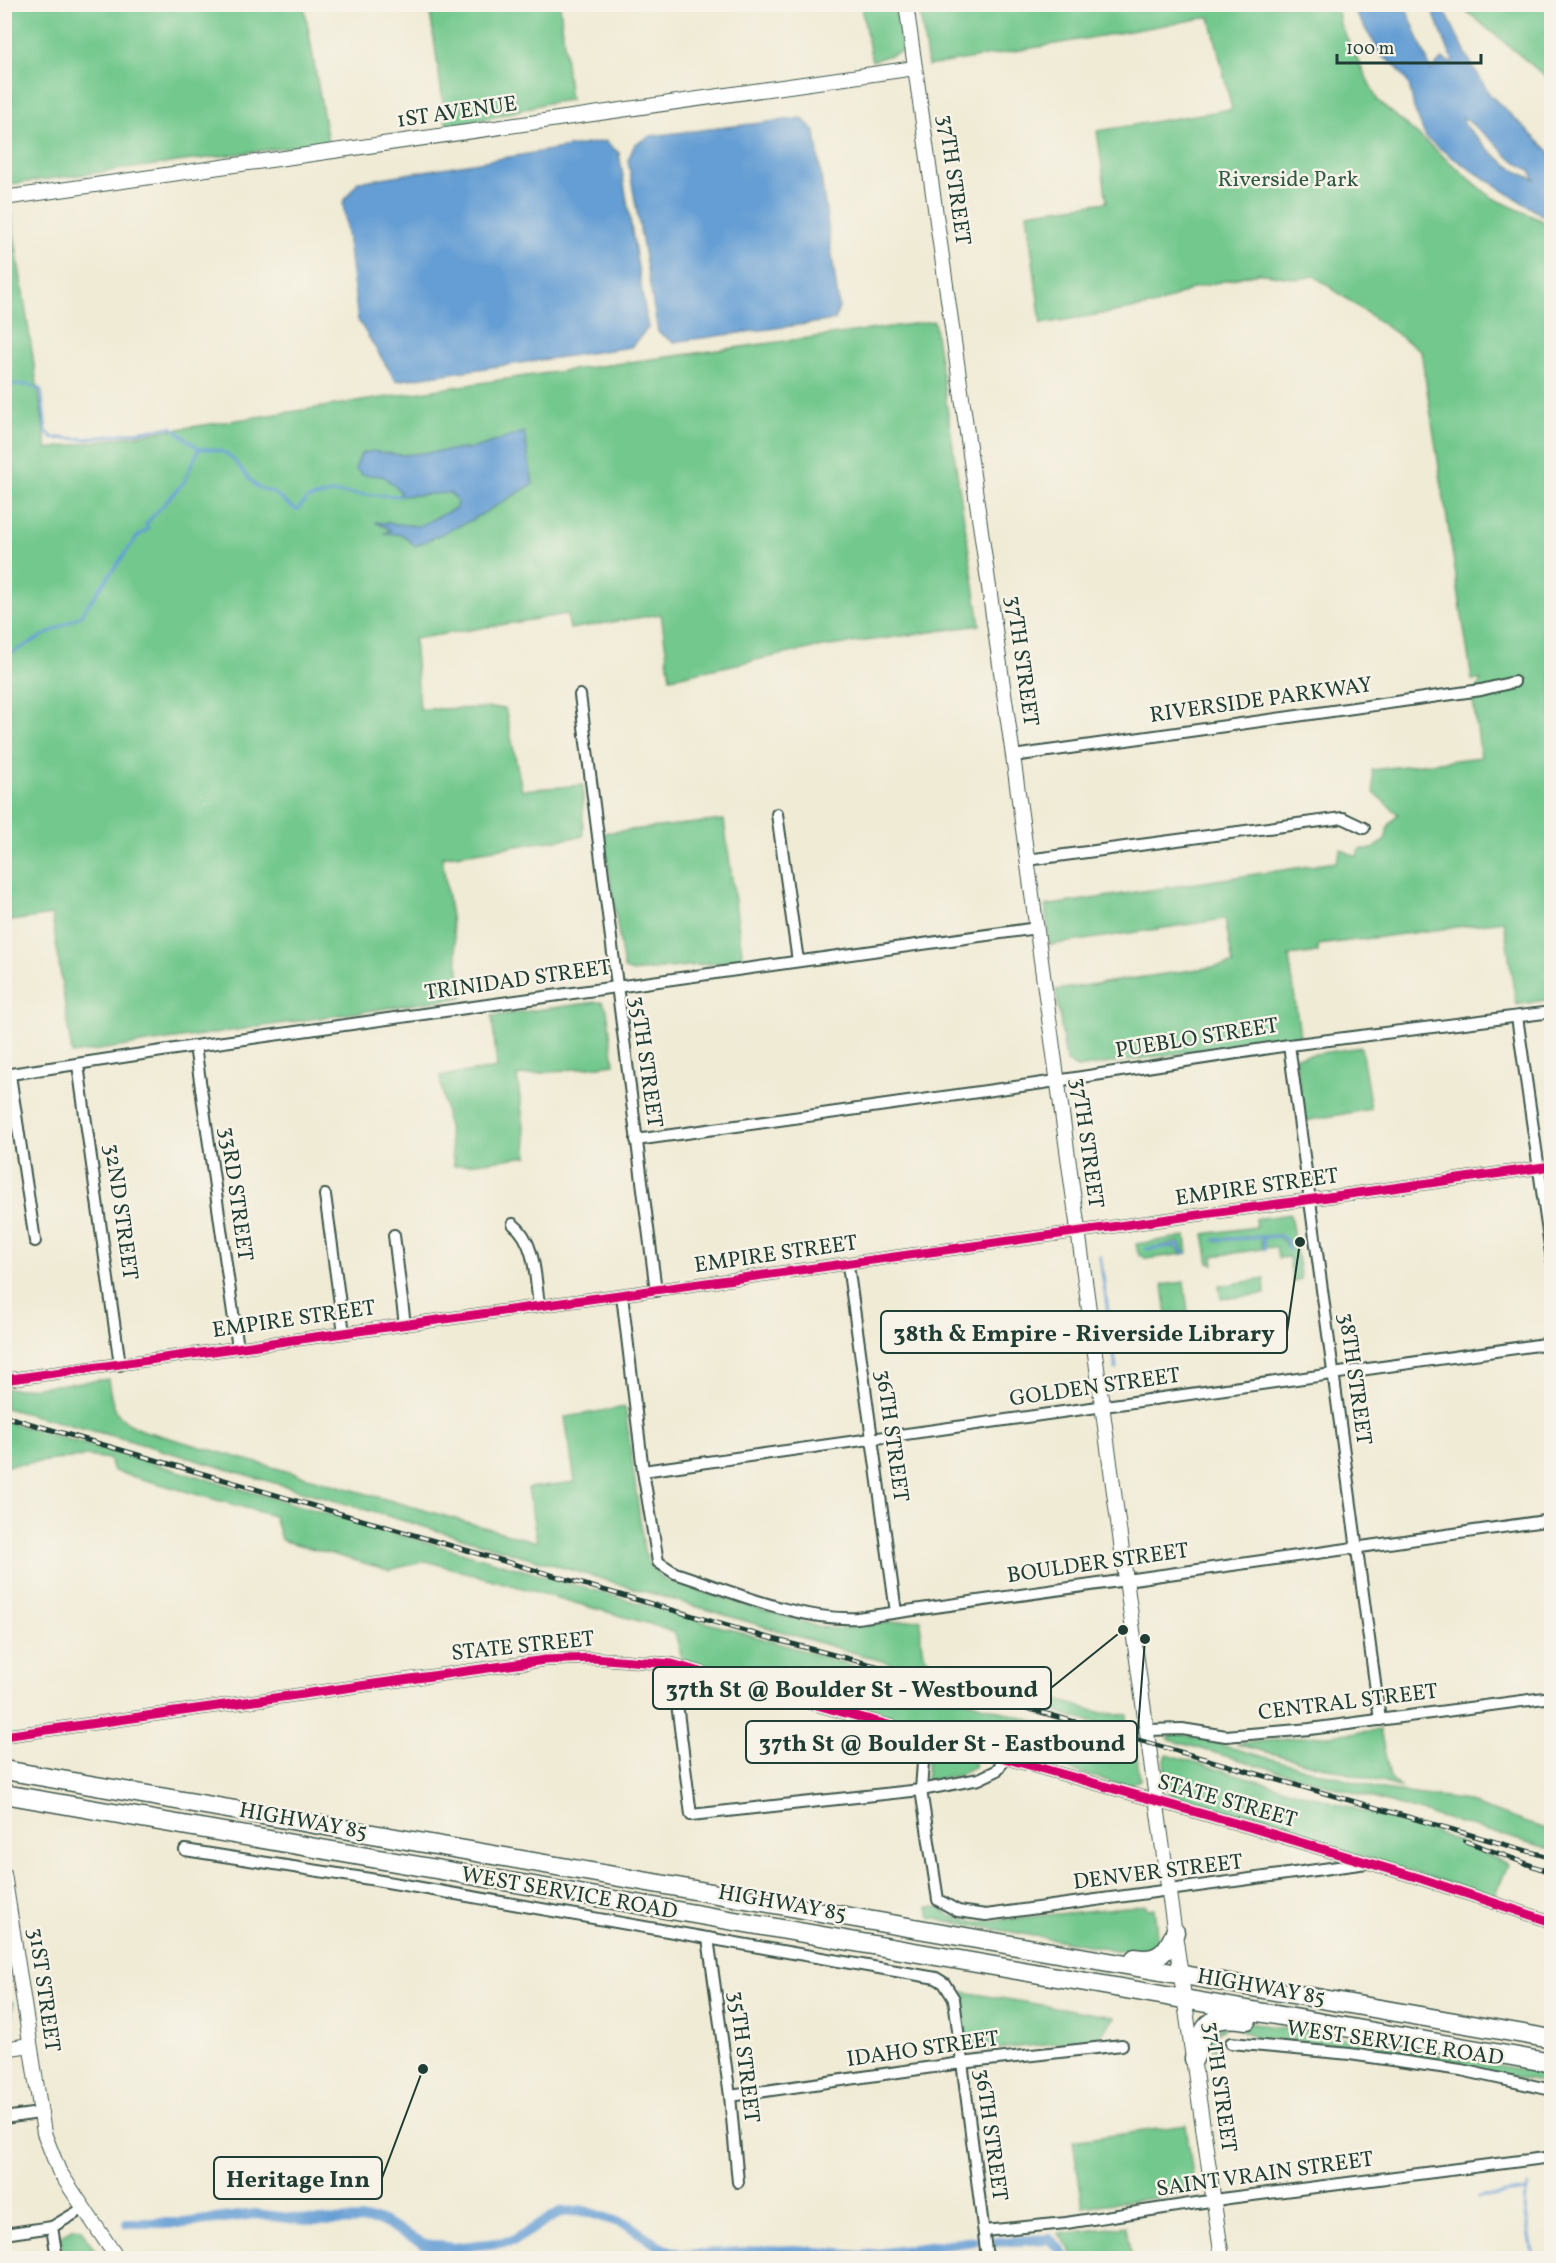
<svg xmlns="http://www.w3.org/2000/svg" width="1556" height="2263" font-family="Vollkorn,serif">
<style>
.green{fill:#72c88d;stroke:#488260;stroke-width:1.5}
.water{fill:#659ed4;stroke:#426e84;stroke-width:1.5;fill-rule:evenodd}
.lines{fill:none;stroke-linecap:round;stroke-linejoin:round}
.stream{stroke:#659ed4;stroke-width:3}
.canal{stroke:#659ed4;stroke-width:10}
.street-casing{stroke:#3e574c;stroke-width:14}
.secondary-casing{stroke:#3e574c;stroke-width:16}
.highway-casing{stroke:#3e574c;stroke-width:21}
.street{stroke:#fff;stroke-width:10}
.secondary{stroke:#fff;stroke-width:14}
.highway{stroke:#fff;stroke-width:18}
.rail-casing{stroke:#1f3d34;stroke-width:5}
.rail{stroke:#f7f3e8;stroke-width:3;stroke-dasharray:9;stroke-linecap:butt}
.cycleway-casing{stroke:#f7f3e8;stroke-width:13}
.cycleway{stroke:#d6006c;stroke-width:9}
.labels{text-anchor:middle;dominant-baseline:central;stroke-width:5;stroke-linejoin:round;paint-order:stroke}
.street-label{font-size:22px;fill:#1f3d34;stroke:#f7f3e8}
.park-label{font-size:22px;fill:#305946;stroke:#f7f3e8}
.leader{fill:none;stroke:#1f3d34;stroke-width:2}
.callout-dot{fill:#1f3d34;stroke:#f7f3e8;stroke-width:2}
.callout{fill:#f7f3e8;stroke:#1f3d34;stroke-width:2}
.callout-label{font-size:24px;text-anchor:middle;font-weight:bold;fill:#1f3d34}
</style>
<rect width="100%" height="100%" fill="#f7f3e8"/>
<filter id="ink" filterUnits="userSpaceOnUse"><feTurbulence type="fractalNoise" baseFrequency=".0167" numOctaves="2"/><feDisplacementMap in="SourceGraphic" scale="12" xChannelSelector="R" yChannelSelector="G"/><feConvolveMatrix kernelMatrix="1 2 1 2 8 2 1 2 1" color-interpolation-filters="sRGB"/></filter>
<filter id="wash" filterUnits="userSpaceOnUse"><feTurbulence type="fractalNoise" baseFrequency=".008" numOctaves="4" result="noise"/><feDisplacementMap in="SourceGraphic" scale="24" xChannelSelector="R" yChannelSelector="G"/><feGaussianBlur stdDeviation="1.35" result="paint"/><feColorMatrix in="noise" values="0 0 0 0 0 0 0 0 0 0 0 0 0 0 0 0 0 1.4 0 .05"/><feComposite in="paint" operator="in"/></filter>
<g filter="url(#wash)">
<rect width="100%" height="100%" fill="#f0ebd5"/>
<g class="green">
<polygon points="4,5 304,5 328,142 5,185"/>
<polygon points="429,5 560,5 570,100 547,103 447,129"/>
<polygon points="861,5 895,5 903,51 872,61"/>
<polygon points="919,5 1337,5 1340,24 1378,101 1491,197 1551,225 1551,999 1516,1005 1504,921 1318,945 1318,952 1289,956 1300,1036 1077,1068 1066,1061 1056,990 1233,964 1225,919 1050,945 1045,906 1336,862 1341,849 1356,857 1360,849 1373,849 1385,840 1389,825 1398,814 1374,793 1372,770 1481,757 1473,701 1481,680 1472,680 1421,351 1314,276 1299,279 1258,273 1194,288 1156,305 1041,324 1027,213 1107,202 1097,131 1232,109 1210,17 928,66"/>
<polygon points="1459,5 1551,5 1551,81"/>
<polygon points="11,214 47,449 526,376 934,321 980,625 809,649 670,678 661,614 570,629 567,614 414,639 420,709 505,708 522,790 583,785 583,836 442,857 463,997 72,1054 52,915 5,922 5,215"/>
<polygon points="724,820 743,960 633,972 624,969 603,833"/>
<polygon points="596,1002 602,1002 607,1009 614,1064 517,1076 528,1156 454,1166 440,1076 497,1068 492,1016"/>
<polygon points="1361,1047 1371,1109 1304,1121 1295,1057"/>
<path d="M 1290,1214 L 1301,1279 L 1293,1281 L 1289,1257 L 1278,1258 L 1276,1247 L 1265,1248 L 1264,1238 C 1284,1236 1280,1236 1289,1251 L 1287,1240 L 1279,1235 L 1214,1239 L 1214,1241 L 1261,1238 L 1262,1249 L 1213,1256 L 1214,1264 L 1209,1263 L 1204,1234 L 1256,1227 L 1255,1219 Z"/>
<polygon points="1186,1236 1188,1253 1185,1253 1179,1242 1146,1249 1174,1247 1183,1254 1147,1259 1138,1253 1136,1244"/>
<polygon points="1264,1279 1265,1294 1221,1299 1219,1286"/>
<polygon points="1184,1282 1188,1313 1167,1316 1163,1285"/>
<path d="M 108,1379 C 112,1407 114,1418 141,1430 L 537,1542 L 528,1488 L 575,1482 L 565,1417 L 625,1407 L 644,1550 L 649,1563 L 664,1580 L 816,1626 L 835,1629 L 921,1619 C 921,1637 918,1652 932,1664 L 1102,1713 L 1127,1715 L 1128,1733 L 124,1439 L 5,1408 L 5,1388 L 19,1389 Z"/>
<polygon points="4,1421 785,1645 1030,1720 1136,1748 1140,1780 1126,1786 682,1659 675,1633 650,1624 426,1561 389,1570 281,1540 274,1516 113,1471 109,1459 87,1456 5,1466"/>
<polygon points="1380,1730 1390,1777 1400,1787 1236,1744"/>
<polygon points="1173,1734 1182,1734 1383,1790 1461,1800 1551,1831 1551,1849 1170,1740 1168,1738"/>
<polygon points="929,1745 971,1756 975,1766 958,1776 926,1781"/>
<polygon points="1167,1754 1435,1832 1508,1864 1495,1897 1174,1799 1175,1797 1169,1793 1164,1763"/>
<polygon points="1146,1905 1147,1909 1154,1908 1158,1944 1145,1955 930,1918 928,1907 940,1907 950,1916 978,1922"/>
<polygon points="957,1991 1115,2017 1101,2035 1094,2039 970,2052"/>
<polygon points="13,2002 11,2027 5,2031 5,2003"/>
<path d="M 1241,2022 L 1312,2032 L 1551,2075 L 1551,2085 C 1458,2064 1354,2043 1259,2039 C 1247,2036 1243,2028 1229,2025 L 1217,2033 L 1216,2046 L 1218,2049 L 1208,2048 L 1207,2042 L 1216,2028 Z"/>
<polygon points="1186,2125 1194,2184 1187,2194 1083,2207 1073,2141"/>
<polygon points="1126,2226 1131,2258 1073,2258 1070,2248 1058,2234"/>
<polygon points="73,2228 81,2229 100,2258 63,2258 61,2236"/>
</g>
<g class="water">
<path d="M 1351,5 L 1405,5 L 1431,70 L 1442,59 L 1451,63 L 1453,61 L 1430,5 L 1442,5 L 1468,58 L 1490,95 L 1551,153 L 1551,221 L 1453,158 L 1426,138 L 1414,108 L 1409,84 L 1396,66 L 1382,56 ZM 1463,117 L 1499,146 L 1505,154 L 1530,171 L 1535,179 C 1507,171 1484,145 1464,124 Z"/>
<polygon points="802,118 815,132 839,307 835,320 673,342 658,332 628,160 635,144 651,136"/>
<polygon points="605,141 619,153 648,328 631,347 396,381 358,320 343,202 358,182"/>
<polygon points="524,432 533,484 472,520 415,546 403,535 385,533 391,530 375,522 419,526 456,508 457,500 450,493 400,496 400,491 383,476 363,475 355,469 361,454 372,451 402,455 475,448"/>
</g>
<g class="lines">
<g class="stream">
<polyline points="4,384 29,385 41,390 46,431 53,438 87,439 172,427 199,449 184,482 146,524 148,529 137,537 80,616 4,657"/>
<path d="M 199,449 C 233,447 234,463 254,484 C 259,490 269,490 275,494 C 283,499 288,506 297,510 L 307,499 L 332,493 L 400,496"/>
<polyline points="1263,1237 1264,1249"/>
<polyline points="1214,1240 1280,1236 1285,1239 1289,1250"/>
<polyline points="1178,1246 1184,1254"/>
<polyline points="1147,1249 1180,1245"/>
<polyline points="1100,1256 1116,1369"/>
<polyline points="1528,2186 1524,2202 1534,2258"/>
<polyline points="1478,2198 1526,2191"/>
</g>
<g class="canal">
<polyline points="127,2223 184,2223 255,2214 313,2221 379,2220 425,2244 454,2248 513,2241 560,2212 584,2211 628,2225 662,2248 681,2255 795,2250 861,2256 974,2241"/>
<polyline points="997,2242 1049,2239 1061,2250 1064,2258"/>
</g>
</g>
</g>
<g filter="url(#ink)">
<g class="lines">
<defs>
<g id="street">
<polyline points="580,695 656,1291"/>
<polyline points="1013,756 1481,690 1514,682"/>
<polyline points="777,814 798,961"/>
<polyline points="1027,860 1343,818 1364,828"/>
<polyline points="1517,1017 1552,1260"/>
<polyline points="1289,1045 1380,1720"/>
<polyline points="195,1046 238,1348"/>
<polyline points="78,1065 120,1365"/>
<polyline points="4,1075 195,1046 1037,928"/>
<polyline points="10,1075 35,1241"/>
<polyline points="636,1140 1043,1083 1289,1045 1552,1012"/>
<polyline points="325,1195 344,1333"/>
<path d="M 513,1224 C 536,1242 535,1278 539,1305"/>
<polyline points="394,1235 405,1325"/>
<polyline points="848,1265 896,1612"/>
<path d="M 622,1295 L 643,1471 L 658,1562 L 675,1573 C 731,1591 798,1621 857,1618 L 1552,1520"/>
<polyline points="4,1380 1552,1166"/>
<polyline points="643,1471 1552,1343"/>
<polyline points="672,1664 691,1815 921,1790 979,1779 996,1771 1006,1758"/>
<polyline points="1148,1730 1182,1729 1226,1736 1310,1729 1552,1697"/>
<polyline points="925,1735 921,1790 938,1900 958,1911 986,1915 1367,1863"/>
<polyline points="4,1736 545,1660 592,1658 672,1664 1249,1827 1419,1878 1552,1922"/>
<polyline points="185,1850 370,1879 936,1978 944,1983 954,1999 987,2258"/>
<polyline points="708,1938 730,2096 738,2182"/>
<polyline points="1231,2043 1350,2054 1461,2070 1552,2090"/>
<polyline points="730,2096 961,2063 1122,2045"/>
<polyline points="4,2118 39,2113"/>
<polyline points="52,2227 57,2258"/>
<polyline points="984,2231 1066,2223 1229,2198 1552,2157"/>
<polyline points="4,2234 52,2227 84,2208"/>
</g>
<g id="secondary">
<polyline points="906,4 1013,756 1169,1893 1222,2258"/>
<polyline points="4,198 915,68"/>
<polyline points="4,1874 44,2133 59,2171 117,2258"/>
<polyline points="4,2049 30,2045"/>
</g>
<g id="highway">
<polyline points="4,1770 1552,2039"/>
<polyline points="4,1794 1552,2063"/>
<path d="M 1135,1958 C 1158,1962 1167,1953 1175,1932"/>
<path d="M 1194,2059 C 1205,2024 1206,2014 1247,2020"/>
</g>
</defs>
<use href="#street" class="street-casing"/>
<use href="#secondary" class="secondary-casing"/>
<use href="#highway" class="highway-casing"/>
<use href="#street" class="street"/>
<use href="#secondary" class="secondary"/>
<use href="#highway" class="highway"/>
<defs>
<g id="rail">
<polyline points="4,1416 762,1636 914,1676 1552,1858"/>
<polyline points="1465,1841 1552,1873"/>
</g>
</defs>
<use href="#rail" class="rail-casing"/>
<use href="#rail" class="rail"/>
<defs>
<g id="cycleway">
<polyline points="4,1380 1552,1166"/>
<polyline points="4,1736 545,1660 592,1658 672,1664 1249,1827 1419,1878 1552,1922"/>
</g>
</defs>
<use href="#cycleway" class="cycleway-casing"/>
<use href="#cycleway" class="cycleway"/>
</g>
</g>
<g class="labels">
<g class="street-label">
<text transform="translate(457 113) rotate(-8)">1ST AVENUE</text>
<text transform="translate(953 180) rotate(82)">37TH STREET</text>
<text transform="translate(1021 661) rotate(82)">37TH STREET</text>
<text transform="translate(1261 701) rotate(-8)">RIVERSIDE PARKWAY</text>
<text transform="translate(518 981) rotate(-8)">TRINIDAD STREET</text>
<text transform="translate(1197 1039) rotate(-9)">PUEBLO STREET</text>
<text transform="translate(645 1062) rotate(82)">35TH STREET</text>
<text transform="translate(1086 1143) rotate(82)">37TH STREET</text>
<text transform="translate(1257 1188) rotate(-8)">EMPIRE STREET</text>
<text transform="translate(235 1194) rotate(82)">33RD STREET</text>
<text transform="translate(120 1212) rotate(82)">32ND STREET</text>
<text transform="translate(776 1255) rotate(-8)">EMPIRE STREET</text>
<text transform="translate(294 1320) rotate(-8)">EMPIRE STREET</text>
<text transform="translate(1354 1379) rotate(82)">38TH STREET</text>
<text transform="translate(1095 1388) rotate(-8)">GOLDEN STREET</text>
<text transform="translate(891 1436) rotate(82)">36TH STREET</text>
<text transform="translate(1098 1564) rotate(-8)">BOULDER STREET</text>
<text transform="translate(523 1647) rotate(-6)">STATE STREET</text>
<text transform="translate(1348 1703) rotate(-7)">CENTRAL STREET</text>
<text transform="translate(1227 1802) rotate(16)">STATE STREET</text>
<text transform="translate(303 1822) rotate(10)">HIGHWAY 85</text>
<text transform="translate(1158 1873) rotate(-7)">DENVER STREET</text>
<text transform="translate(569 1894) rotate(10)">WEST SERVICE ROAD</text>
<text transform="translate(782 1904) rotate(10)">HIGHWAY 85</text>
<text transform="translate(1261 1988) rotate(10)">HIGHWAY 85</text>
<text transform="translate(43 1990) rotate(82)">31ST STREET</text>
<text transform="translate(1395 2044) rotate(8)">WEST SERVICE ROAD</text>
<text transform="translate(923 2050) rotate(-8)">IDAHO STREET</text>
<text transform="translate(743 2057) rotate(83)">35TH STREET</text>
<text transform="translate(1219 2087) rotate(82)">37TH STREET</text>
<text transform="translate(990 2135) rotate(82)">36TH STREET</text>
<text transform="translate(1265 2175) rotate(-8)">SAINT VRAIN STREET</text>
</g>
<g class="park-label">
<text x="1288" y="180">Riverside Park</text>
</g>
</g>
<path class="leader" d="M1300 1242L1287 1332M1123 1630L1051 1688M1145 1639L1137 1742M423 2069L382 2178"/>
<g class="callout-dot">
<circle cx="1300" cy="1242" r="6"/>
<circle cx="1123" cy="1630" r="6"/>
<circle cx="1145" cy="1639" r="6"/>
<circle cx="423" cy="2069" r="6"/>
</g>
<g class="callout">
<rect x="881" y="1311" width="406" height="42" rx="6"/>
<rect x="653" y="1667" width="398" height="42" rx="6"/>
<rect x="746" y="1721" width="391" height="42" rx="6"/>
<rect x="214" y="2157" width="168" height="42" rx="6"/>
</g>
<g class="callout-label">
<text x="1084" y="1341">38th &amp; Empire - Riverside Library</text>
<text x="852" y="1697">37th St @ Boulder St - Westbound</text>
<text x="942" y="1751">37th St @ Boulder St - Eastbound</text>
<text x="298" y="2187">Heritage Inn</text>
</g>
<rect width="1556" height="2263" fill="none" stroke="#f7f3e8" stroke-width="24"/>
<path d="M1337 54v9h144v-9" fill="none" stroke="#1f3d34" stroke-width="3"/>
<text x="1346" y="54" font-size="18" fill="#1f3d34" stroke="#f7f3e8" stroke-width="4.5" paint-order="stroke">100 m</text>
</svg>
